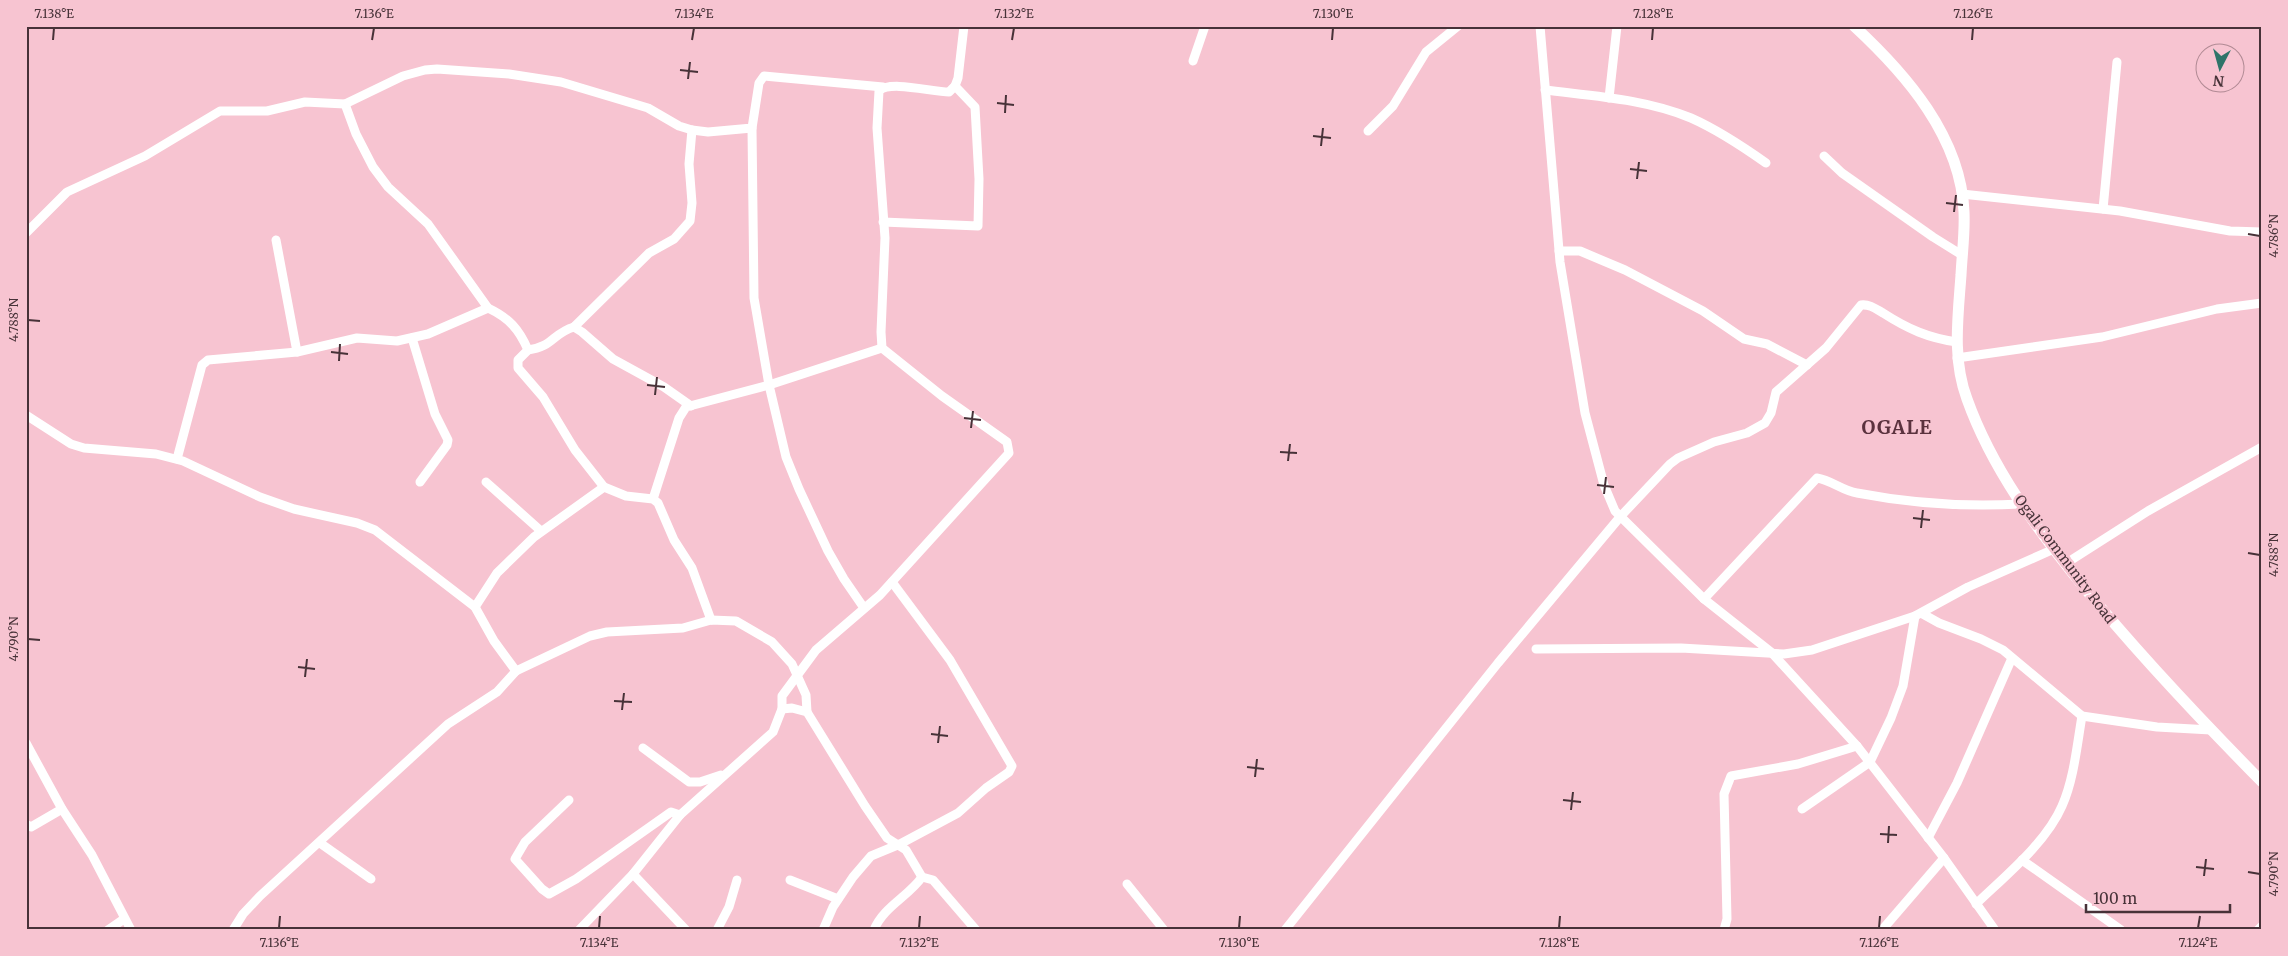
<svg xmlns="http://www.w3.org/2000/svg" width="2288" height="956" font-family="Merriweather,serif">
<style>
.lines{fill:none;stroke-linecap:round;stroke-linejoin:round}
.minor{stroke:#fff;stroke-width:9}
.tertiary{stroke:#fff;stroke-width:11}
.ticks{fill:none;stroke:#473238;stroke-width:2}
.labels{text-anchor:middle;dominant-baseline:central;stroke-width:5;stroke-linejoin:round;paint-order:stroke}
.street-label{font-size:14px;fill:#473238;stroke:#f7c4d1}
.district-label{font-size:19px;font-weight:bold;letter-spacing:1px;fill:#5b323e;stroke:#f7c4d1}
.neatline{fill:none;stroke:#473238;stroke-width:2}
.ticks-label{font-size:12px;text-anchor:middle;fill:#473238}
</style>
<rect width="100%" height="100%" fill="#f7c4d1"/>
<g class="lines">
<g class="minor">
<polyline points="1540,26 1560,262 1585,413 1604,485 1615,511 1704,599 1771,652 1857,746 1944,858 1995,930"/>
<polyline points="1193,61 1205,26"/>
<path d="M 1545,90 C 1593,96 1646,99 1691,118 C 1718,130 1742,146 1766,163"/>
<polyline points="1609,98 1617,26"/>
<polyline points="752,128 754,298 769,385 786,457 799,489 828,551 844,579 864,608"/>
<polyline points="1368,131 1393,106 1426,52 1458,26"/>
<polyline points="1824,156 1842,173 1933,237 1962,255"/>
<polyline points="1962,194 2120,211 2230,231 2262,232"/>
<polyline points="2103,209 2117,62"/>
<polyline points="883,222 978,226 979,179 975,107 955,86"/>
<polyline points="26,233 67,192 145,156 220,111 267,111 305,102 345,104 403,76 425,70 437,69 509,74 561,82 648,108 679,126 692,130 708,132 752,128 759,83 764,76 883,87"/>
<polyline points="276,240 297,352"/>
<polyline points="1559,251 1580,251 1625,270 1703,311 1744,339 1767,344 1807,365"/>
<path d="M 488,308 C 509,318 519,329 528,350 L 518,360 L 518,368 L 543,397 L 575,450 L 604,487 L 626,496 L 653,499 L 658,503 L 674,540 L 692,568 L 711,620"/>
<polyline points="574,327 582,332 613,359 664,387 691,406"/>
<polyline points="412,338 435,414 448,440 447,445 420,482"/>
<path d="M 528,350 C 553,347 553,333 574,327 L 649,253 L 674,239 L 690,221 L 692,203 L 689,164 L 692,130"/>
<polyline points="1957,358 2102,337 2217,309 2262,303"/>
<polyline points="26,415 71,444 84,448 156,454 183,461 260,497 294,509 357,523 375,530 475,607 494,641 516,671"/>
<polyline points="177,459 202,365 208,360 297,352 357,338 397,341 428,334 488,308 428,224 388,187 373,167 356,134 345,104"/>
<polyline points="486,482 541,531"/>
<polyline points="653,499 679,418 686,407 769,385 882,348"/>
<polyline points="2065,564 2148,511 2262,447"/>
<path d="M 1704,599 L 1817,478 C 1831,480 1843,491 1857,493 C 1909,503 1968,507 2021,504"/>
<polyline points="475,607 497,573 534,537 604,487"/>
<polyline points="1921,613 1939,623 1981,639 2003,650 2082,716 2157,727 2211,730"/>
<polyline points="1536,649 1681,648 1784,654 1812,650 1915,616 1968,587 2054,549"/>
<polyline points="782,709 792,708 807,712 865,806 887,838 906,850 922,877 933,880 976,930"/>
<polyline points="26,743 62,809 92,855 131,930"/>
<polyline points="643,748 689,782 700,782 721,775"/>
<polyline points="569,800 525,842 515,859 542,889 549,894 576,879 671,812 680,815"/>
<polyline points="1802,809 1870,762 1891,718 1903,686 1915,616"/>
<polyline points="26,824 31,827 62,809"/>
<polyline points="1928,838 1957,783 2012,658"/>
<polyline points="320,843 371,879"/>
<polyline points="2022,860 2121,930"/>
<polyline points="633,874 686,930"/>
<polyline points="790,880 838,899"/>
<polyline points="1127,884 1164,930"/>
<path d="M 1976,904 C 2005,876 2046,843 2062,806 C 2074,779 2077,745 2082,716"/>
<polyline points="108,930 124,919"/>
<polyline points="233,930 243,914 260,896 448,724 497,692 516,671 590,636 607,632 683,628 711,620 736,621 772,642 792,664 806,695 807,712"/>
<path d="M 579,930 L 633,874 L 680,815 L 773,732 L 782,709 L 782,696 L 816,650 L 880,595 L 1009,453 L 1007,442 L 942,396 L 882,348 L 881,332 L 885,238 L 877,128 L 879,91 C 890,80 932,92 949,92 L 955,86 L 958,78 L 964,26"/>
<polyline points="717,930 729,907 737,880"/>
<polyline points="823,930 833,907 853,877 871,856 900,844 958,813 986,788 1009,772 1012,766 950,660 892,582"/>
<path d="M 874,930 C 883,907 909,896 922,877"/>
<path d="M 1285,930 L 1498,663 L 1620,517 L 1670,464 L 1678,458 L 1714,442 L 1747,433 L 1765,423 L 1771,413 L 1776,392 L 1826,348 L 1861,305 C 1870,304 1876,309 1883,313 C 1908,329 1928,338 1957,342"/>
<polyline points="1724,930 1727,919 1724,794 1731,776 1798,764 1857,746"/>
<polyline points="1882,930 1944,858"/>
<polyline points="2258,930 2262,926"/>
</g>
<path class="tertiary" d="M 1854,26 C 1906,74 1961,137 1964,212 C 1965,233 1962,254 1961,275 C 1958,317 1952,359 1967,399 C 1992,469 2037,529 2083,586 C 2139,655 2200,719 2262,782"/>
</g>
<path class="ticks" d="M 53,40 L 54,28M 372,40 L 374,28M 692,40 L 694,28M 1012,40 L 1014,28M 1332,40 L 1333,28M 1652,40 L 1653,28M 1972,40 L 1973,28M 680,70 L 698,72M 688,79 L 690,62M 997,103 L 1014,105M 1005,113 L 1006,95M 1313,136 L 1331,138M 1321,146 L 1323,128M 1630,169 L 1647,171M 1637,179 L 1639,162M 1946,203 L 1963,205M 1954,212 L 1956,195M 2248,234 L 2260,236M 28,320 L 40,321M 331,352 L 348,354M 339,361 L 340,344M 647,385 L 665,387M 655,395 L 657,377M 964,418 L 981,420M 971,428 L 973,411M 1280,452 L 1297,453M 1288,461 L 1290,444M 1597,485 L 1614,487M 1604,494 L 1606,477M 1913,518 L 1930,520M 1921,528 L 1923,510M 2248,553 L 2260,555M 28,639 L 40,640M 298,667 L 315,669M 305,677 L 307,659M 614,701 L 632,702M 622,710 L 624,693M 931,734 L 948,736M 938,743 L 940,726M 1247,767 L 1264,769M 1255,777 L 1257,759M 1563,800 L 1581,802M 1571,810 L 1573,792M 1880,834 L 1897,835M 1888,843 L 1889,826M 2196,867 L 2214,869M 2248,872 L 2260,874M 2204,876 L 2206,859M 279,928 L 280,916M 599,928 L 600,916M 919,928 L 920,916M 1239,928 L 1240,916M 1559,928 L 1560,916M 1879,928 L 1880,916M 2198,928 L 2200,916"/>
<g class="labels">
<g class="street-label">
<text transform="translate(2065 559) rotate(53)">Ogali Community Road</text>
</g>
<g class="district-label">
<text x="1897" y="427">OGALE</text>
</g>
</g>
<rect width="2288" height="956" fill="none" stroke="#f7c4d1" stroke-width="55"/>
<g transform="translate(2220 68) rotate(186)"><circle r="24" fill="#f7c4d1" stroke="#b18a94"/>
<path d="M0-4L9 19L0 12L-9 19Z" fill="#2f7469"/>
<text y="-8" font-size="14" font-weight="bold" text-anchor="middle" fill="#473238">N</text>
</g>
<path d="M2086 904v8h144v-8" fill="none" stroke="#473238" stroke-width="2.5"/>
<text x="2093" y="904" font-size="15" fill="#473238" stroke="#f7c4d1" stroke-width="4" paint-order="stroke">100 m</text>
<rect x="28" y="28" width="2232" height="900" class="neatline"/>
<g class="ticks-label">
<text x="54" y="18">7.138°E</text>
<text x="374" y="18">7.136°E</text>
<text x="694" y="18">7.134°E</text>
<text x="1014" y="18">7.132°E</text>
<text x="1333" y="18">7.130°E</text>
<text x="1653" y="18">7.128°E</text>
<text x="1973" y="18">7.126°E</text>
<text transform="translate(2274 236) rotate(-90)" y="4">4.786°N</text>
<text transform="translate(14 320) rotate(-90)" y="4">4.788°N</text>
<text transform="translate(2274 555) rotate(-90)" y="4">4.788°N</text>
<text transform="translate(14 639) rotate(-90)" y="4">4.790°N</text>
<text transform="translate(2274 874) rotate(-90)" y="4">4.790°N</text>
<text x="279" y="947">7.136°E</text>
<text x="599" y="947">7.134°E</text>
<text x="919" y="947">7.132°E</text>
<text x="1239" y="947">7.130°E</text>
<text x="1559" y="947">7.128°E</text>
<text x="1879" y="947">7.126°E</text>
<text x="2198" y="947">7.124°E</text>
</g>
</svg>
